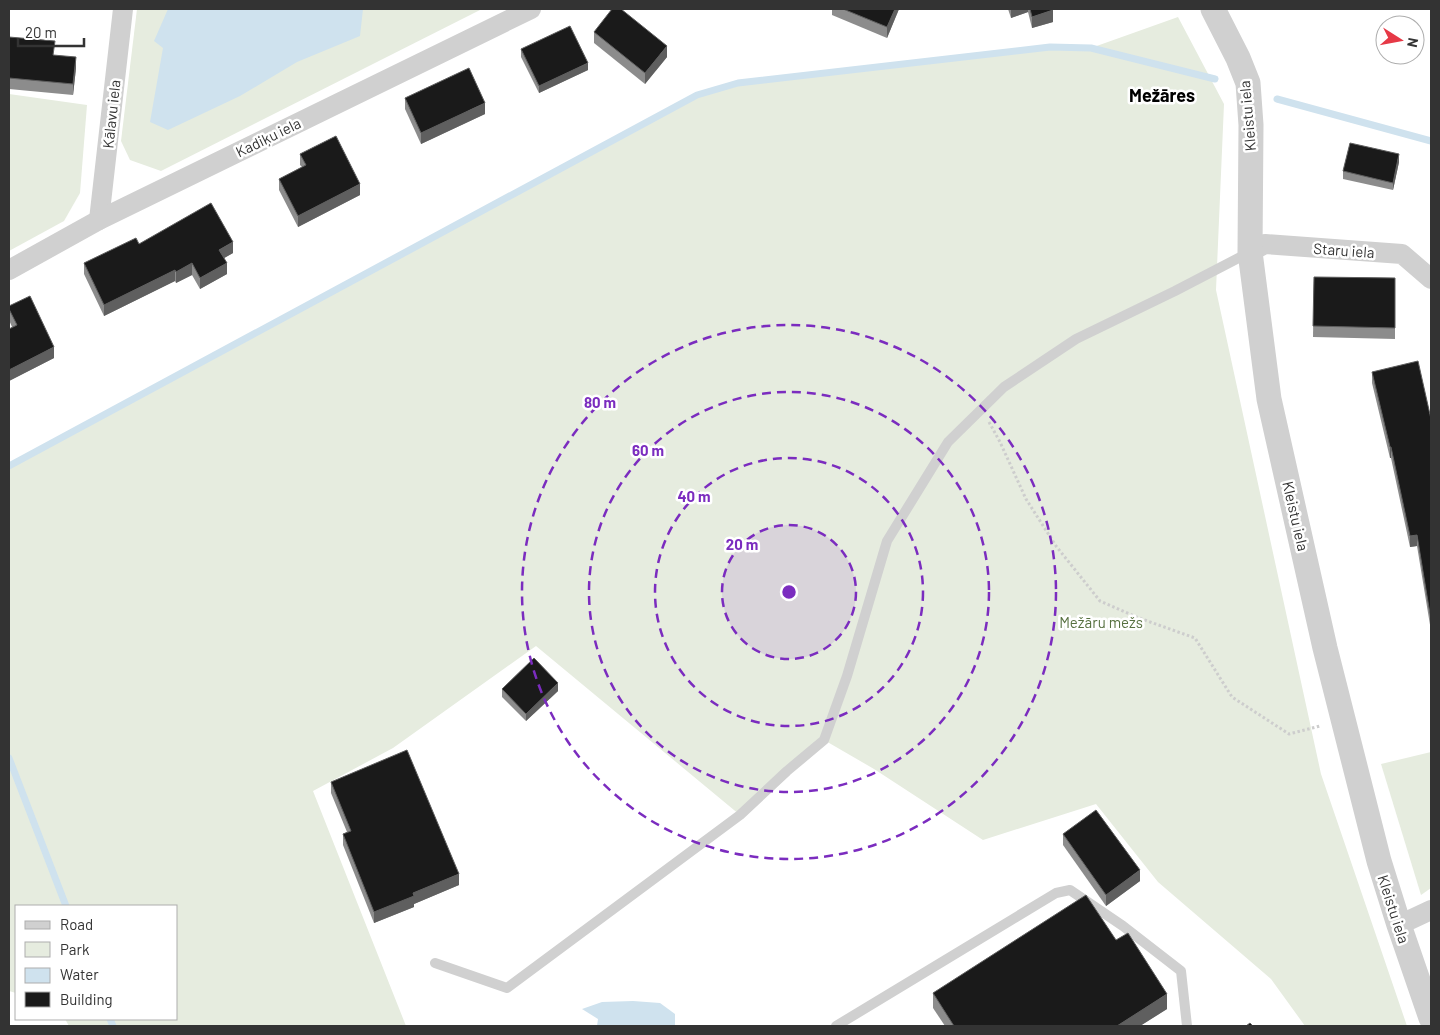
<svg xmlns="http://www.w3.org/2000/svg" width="1440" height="1035" font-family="Barlow,sans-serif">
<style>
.green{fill:#e6ecdf}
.water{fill:#cfe2ee}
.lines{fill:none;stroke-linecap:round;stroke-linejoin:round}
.stream{stroke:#cfe2ee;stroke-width:7}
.path{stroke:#cdcdcd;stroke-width:3;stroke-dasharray:2.5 2.5;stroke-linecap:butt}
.service{stroke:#d0d0d0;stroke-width:10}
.minor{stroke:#d0d0d0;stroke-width:20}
.tertiary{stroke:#d0d0d0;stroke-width:25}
.wall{fill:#8c8c8c}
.shaded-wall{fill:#5f5f5f}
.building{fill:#1a1a1a;stroke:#5f5f5f}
.ring{fill:none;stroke:#7b2cbf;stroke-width:2.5;stroke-dasharray:9 6}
.labels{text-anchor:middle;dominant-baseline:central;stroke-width:5;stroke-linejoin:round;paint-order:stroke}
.street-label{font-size:15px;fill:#333;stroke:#fff}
.park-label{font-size:15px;fill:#56703f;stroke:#fff}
.quarter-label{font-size:18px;font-weight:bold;fill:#000;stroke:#fff}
.centre{fill:#7b2cbf;stroke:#fff;stroke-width:2.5}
.ring-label{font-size:15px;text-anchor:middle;font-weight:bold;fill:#7b2cbf;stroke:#fff;stroke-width:5;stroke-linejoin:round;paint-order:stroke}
</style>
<rect width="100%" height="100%" fill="#fff"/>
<g class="green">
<polygon points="137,9 482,9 161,171 130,160 121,141"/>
<polygon points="1178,17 1224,104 1216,290 1321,774 1407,1026 1305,1026 1271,979 1158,882 1096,804 983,840 874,769 824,740 740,815 536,646 393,748 313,791 406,1026 69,1026 65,1019 176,1019 176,906 16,906 16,993 9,991 9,466 697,95 738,83 1050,47 1091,48"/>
<polygon points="9,94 87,105 80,193 64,221 9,251"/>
<polygon points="1431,752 1431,888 1421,895 1381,764"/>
</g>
<g class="water">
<polygon points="168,9 363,9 360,36 297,62 240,96 168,130 150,122 163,48 154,41"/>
<polygon points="633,1001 660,1003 675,1014 675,1026 597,1026 598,1019 582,1009 602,1002"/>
</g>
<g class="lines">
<g class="stream">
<polyline points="1277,99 1431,141"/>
<polyline points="9,466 697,95 738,83 1050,47 1091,48 1215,79"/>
<polyline points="9,758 66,906"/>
<polyline points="110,1019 113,1026"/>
</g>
<polyline class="path" points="989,422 1000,442 1026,499 1056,546 1100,601 1139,618 1195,638 1232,697 1289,734 1320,726"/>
<g class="service">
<polyline points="435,963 507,988 740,815 787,771 824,740 847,676 887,541 948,442 1004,387 1076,339 1175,291 1250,252"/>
<polyline points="836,1026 1056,893 1070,890 1123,926 1181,971 1187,1026"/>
</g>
<g class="minor">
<polyline points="99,220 123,9"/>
<polyline points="1250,252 1265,244 1402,254 1431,279"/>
<polyline points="9,270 99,220 531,9"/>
<polyline points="1399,925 1431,910"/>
</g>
<polyline class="tertiary" points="1213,9 1238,58 1248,83 1251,125 1250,252 1269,399 1325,648 1379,861 1399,925 1431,1018"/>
</g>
<g class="wall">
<polygon points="832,9 899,9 887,38 832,15"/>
<polygon points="1008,9 1052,9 1053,22 1032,28 1028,12 1011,18"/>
<polygon points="594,32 667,57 645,84 594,43"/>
<polygon points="9,37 54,55 76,68 73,95 9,89"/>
<polygon points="521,49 588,70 539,93 521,57"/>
<polygon points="405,98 485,114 421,144 405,109"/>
<polygon points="300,154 360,195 298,227 279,190 279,179 302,167 300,165"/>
<polygon points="1399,162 1393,190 1343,179 1343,171"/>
<polygon points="139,244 233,253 224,258 227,274 200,289 192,275 176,283 175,281 104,316 84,274 84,263"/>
<polygon points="1314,277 1395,278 1395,339 1313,337"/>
<polygon points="9,306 54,358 9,381 9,329 12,327 9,320"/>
<polygon points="1372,372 1431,419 1431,631 1417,546 1410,547 1391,458 1390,458 1372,383"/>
<polygon points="502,689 558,691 526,721 502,697"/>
<polygon points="331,782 459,885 414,904 414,907 374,923 343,845 343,834 347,832 331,793"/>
<polygon points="1063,834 1140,881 1106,906 1063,845"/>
<polygon points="1116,940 1167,1009 1140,1026 945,1026 933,1008 933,993"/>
</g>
<g class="shaded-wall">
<polygon points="895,9 899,9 887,38 887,27"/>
<polygon points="1011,9 1028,9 1028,12 1011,18"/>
<polygon points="1053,10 1053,22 1032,28 1032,17"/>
<polygon points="667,46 667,57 645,84 645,73"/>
<polygon points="76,57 76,68 73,95 73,84"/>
<polygon points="588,63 588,70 539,93 539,86"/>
<polygon points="485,103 485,114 421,144 421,133"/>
<polygon points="1399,154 1399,162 1393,190 1393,183"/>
<polygon points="360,184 360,195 298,227 298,216"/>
<polygon points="233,242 233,253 219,261 219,250"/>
<polygon points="192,263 192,275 176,283 176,272"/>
<polygon points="227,263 227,274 200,289 200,278"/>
<polygon points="175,270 175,281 104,316 104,305"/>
<polygon points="54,347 54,358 9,381 9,370"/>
<rect x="1390" y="447" width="1" height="11"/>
<polygon points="1417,535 1417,546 1410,547 1410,536"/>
<polygon points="558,683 558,691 526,721 526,714"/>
<polygon points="1140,870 1140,881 1106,906 1106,895"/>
<polygon points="459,874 459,885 414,904 414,907 374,923 374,912 413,893"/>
<polygon points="1167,994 1167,1009 1140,1026 1117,1026"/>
</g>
<g class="building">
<polygon points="612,9 621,9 667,46 645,73 594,32"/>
<polygon points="843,9 895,9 887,27"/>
<polygon points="1030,9 1052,9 1053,10 1032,17"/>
<polygon points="570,26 588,63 539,86 521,49"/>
<polygon points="9,37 55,41 53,55 76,57 73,84 9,78"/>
<polygon points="469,68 485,103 421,133 405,98"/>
<polygon points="336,136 360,184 298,216 279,179 306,165 300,154"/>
<polygon points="1350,143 1399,154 1393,183 1343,171"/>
<polygon points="211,203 233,242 219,250 227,263 200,278 192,263 176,272 175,270 104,305 84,263 136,238 139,244"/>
<polygon points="1314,277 1395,278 1395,328 1313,326"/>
<polygon points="30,296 54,347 9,370 9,329 17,325 9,309 9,306"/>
<polygon points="1418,361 1431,419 1431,620 1417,535 1410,536 1391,447 1390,447 1372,372"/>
<polygon points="534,658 558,683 526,714 502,689"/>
<polygon points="407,750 459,874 413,893 414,896 374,912 343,834 351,831 331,782"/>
<polygon points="1096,810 1140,870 1106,895 1063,834"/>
<polygon points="1086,895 1116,940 1128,933 1167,994 1117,1026 954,1026 933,993"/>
<polygon points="1250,1023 1253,1026 1246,1026"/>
</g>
<circle cx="789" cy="592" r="67" fill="#7b2cbf" fill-opacity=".12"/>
<g class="ring">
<circle cx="789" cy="592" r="67"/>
<circle cx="789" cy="592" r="134"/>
<circle cx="789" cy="592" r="200"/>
<circle cx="789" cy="592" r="267"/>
</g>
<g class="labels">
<g class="street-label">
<text transform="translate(111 114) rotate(-84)">Kālavu iela</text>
<text transform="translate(1247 116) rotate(-95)">Kleistu iela</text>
<text transform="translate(268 137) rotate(-26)">Kadiķu iela</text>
<text transform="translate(1344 250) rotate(4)">Staru iela</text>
<text transform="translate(1296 516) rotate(77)">Kleistu iela</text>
<text transform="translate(1394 909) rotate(72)">Kleistu iela</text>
</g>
<g class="park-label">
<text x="1101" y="622">Mežāru mežs</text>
</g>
<g class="quarter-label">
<text x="1162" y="95">Mežāres</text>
</g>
</g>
<circle cx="789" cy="592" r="8" class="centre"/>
<g class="ring-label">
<text x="600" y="408">80 m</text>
<text x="648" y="456">60 m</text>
<text x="694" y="502">40 m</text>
<text x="742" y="550">20 m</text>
</g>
<rect width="1440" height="1035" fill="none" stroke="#333333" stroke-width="20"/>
<rect x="15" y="905" width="162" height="115" fill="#ffffff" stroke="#adadad"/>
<rect x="25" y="921" width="25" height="8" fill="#d0d0d0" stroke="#adadad"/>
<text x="60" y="930" font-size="15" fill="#333333">Road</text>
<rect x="25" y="942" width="25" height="15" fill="#e6ecdf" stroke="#adadad"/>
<text x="60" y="955" font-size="15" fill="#333333">Park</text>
<rect x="25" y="968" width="25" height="15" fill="#cfe2ee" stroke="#adadad"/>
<text x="60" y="980" font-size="15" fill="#333333">Water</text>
<rect x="25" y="992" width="25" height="15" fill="#1a1a1a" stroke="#adadad"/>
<text x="60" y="1005" font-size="15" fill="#333333">Building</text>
<g transform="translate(1400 40) rotate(101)"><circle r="24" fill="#ffffff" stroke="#adadad"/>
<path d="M0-4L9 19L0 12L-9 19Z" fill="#e63946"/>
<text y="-8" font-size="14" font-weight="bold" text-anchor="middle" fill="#333333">N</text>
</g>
<path d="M18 38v8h66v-8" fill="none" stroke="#333333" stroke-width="2.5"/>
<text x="25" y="38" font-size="15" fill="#333333" stroke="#ffffff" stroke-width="4" paint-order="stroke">20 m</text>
</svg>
